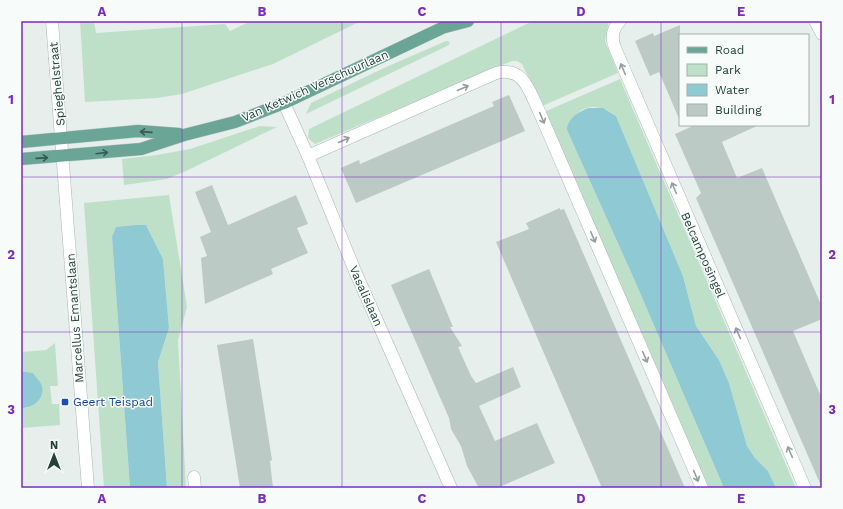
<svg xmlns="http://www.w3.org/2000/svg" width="843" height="509" font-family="'Work Sans',sans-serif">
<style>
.green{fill:#bfe0c8}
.water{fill:#8ec9d4}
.building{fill:#bbcac4}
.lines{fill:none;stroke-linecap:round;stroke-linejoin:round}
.minor-casing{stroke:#a8b8b2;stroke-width:13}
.major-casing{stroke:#c2cac8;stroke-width:13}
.minor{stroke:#fff;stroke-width:12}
.major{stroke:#6aa596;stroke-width:12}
.oneway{stroke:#92a09c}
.oneway2{stroke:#365b51}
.grid{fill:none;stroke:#7b2cbf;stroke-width:1;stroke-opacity:0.55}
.transit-dot{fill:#1a4fb4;stroke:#f7fbf9;stroke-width:1.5}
.labels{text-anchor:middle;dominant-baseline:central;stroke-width:3;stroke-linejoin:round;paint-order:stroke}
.street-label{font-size:12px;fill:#24423a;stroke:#f7fbf9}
.transit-label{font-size:12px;fill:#164399;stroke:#f7fbf9;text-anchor:start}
.neatline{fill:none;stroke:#7b2cbf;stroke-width:1.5}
.grid-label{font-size:13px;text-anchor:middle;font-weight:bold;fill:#7b2cbf}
</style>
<rect width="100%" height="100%" fill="#e6efeb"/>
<g class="green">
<polygon points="80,21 94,21 96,33 225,24 230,31 251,21 361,21 273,64 182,94 157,98 85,102"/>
<polygon points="533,21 609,21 605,41 618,73 542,106 522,64 517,61 512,61 315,144 308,138 309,129"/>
<polygon points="446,41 450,42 449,45 306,114 311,103 315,101 384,68"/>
<path d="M 620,79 L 796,488 L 776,488 L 768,471 L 755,458 L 747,446 L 729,383 L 719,360 L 696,326 L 683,276 L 616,116 C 607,108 591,103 580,111 C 575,116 571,124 567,130 L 634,279 L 724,488 L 708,488 L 544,112 Z"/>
<polygon points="260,126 277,127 186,171 167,179 124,185 122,159 157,155 190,149"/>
<polygon points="169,195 187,307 178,340 186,488 167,488 158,362 169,328 163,259 146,225 112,237 130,488 104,488 84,203"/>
<polygon points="55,343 58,386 50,386 52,404 59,404 60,425 21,428 21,408 27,408 42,386 33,373 21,371 21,352 46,350"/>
</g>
<g class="water">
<path d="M 589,108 L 603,108 L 616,116 L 683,276 L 696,326 L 719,360 L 729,383 L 747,446 L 755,458 L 768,471 L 776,488 L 724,488 L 634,279 L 567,130 C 567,119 579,111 589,108 Z"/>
<polygon points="137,225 146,225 163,259 169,328 158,362 167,488 130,488 112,237 116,227"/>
<path d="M 21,371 L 33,373 C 35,376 41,382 42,386 C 45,400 32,408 21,408 Z"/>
</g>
<g class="building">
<polygon points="680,25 680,121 659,72 650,76 635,41 653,33 654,36"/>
<polygon points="509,95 525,131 356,203 341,168 359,160 360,164 494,106 492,102"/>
<polygon points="695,125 759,125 722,142 737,178 762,168 822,307 822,319 793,331 822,399 822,488 696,198 701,193 675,134"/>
<polygon points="212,185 228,225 296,195 308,224 297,228 308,253 271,269 273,274 205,304 201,258 207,256 200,237 211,232 195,192"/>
<polygon points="560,208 560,210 564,209 685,488 602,488 496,242 529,229 526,223"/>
<polygon points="429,269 453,327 450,327 462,346 458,347 471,376 476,383 513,367 521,387 479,406 495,441 537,423 555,463 497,488 479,488 467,466 461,446 451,429 449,418 391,285"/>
<polygon points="253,339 272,460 270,461 273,488 240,488 217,345"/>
</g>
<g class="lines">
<defs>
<g id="minor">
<polyline points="52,21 88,488"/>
<path d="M 620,21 C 612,29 611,38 615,48 L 805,488"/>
<polyline points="815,21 822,34"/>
<polyline points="284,103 308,156 355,271 451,488"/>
<path d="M 308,156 L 496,73 C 524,66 529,91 539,111 L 702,488"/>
<polyline points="194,477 195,488"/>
</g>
<g id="major">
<polyline points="445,27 468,21"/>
<polyline points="21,142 138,131 179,134"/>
<polyline points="21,159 141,149 184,135 235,122 284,103 442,28 453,21"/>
</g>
</defs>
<use href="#minor" class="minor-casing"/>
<use href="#major" class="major-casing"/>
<use href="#minor" class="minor"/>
<use href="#major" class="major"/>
</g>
<defs><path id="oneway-shaft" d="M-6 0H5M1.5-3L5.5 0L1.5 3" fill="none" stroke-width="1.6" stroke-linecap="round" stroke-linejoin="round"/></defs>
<g class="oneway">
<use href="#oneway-shaft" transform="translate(623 69) rotate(-113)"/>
<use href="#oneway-shaft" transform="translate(463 88) rotate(-24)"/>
<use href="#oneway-shaft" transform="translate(542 118) rotate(67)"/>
<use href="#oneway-shaft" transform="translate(344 140) rotate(-24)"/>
<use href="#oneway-shaft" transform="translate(674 188) rotate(-113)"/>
<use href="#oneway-shaft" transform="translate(593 237) rotate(67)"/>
<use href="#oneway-shaft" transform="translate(738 333) rotate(-114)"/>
<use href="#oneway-shaft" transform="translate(645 357) rotate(67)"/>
<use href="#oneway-shaft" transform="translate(790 452) rotate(-114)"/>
<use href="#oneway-shaft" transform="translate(696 476) rotate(67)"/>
</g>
<g class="oneway2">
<use href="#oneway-shaft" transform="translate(146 132) rotate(-176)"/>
<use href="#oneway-shaft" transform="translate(102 153) rotate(-7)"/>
<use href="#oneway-shaft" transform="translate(42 158) rotate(-4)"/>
</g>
<path class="grid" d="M 182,21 L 182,488M 342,21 L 342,488M 501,21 L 501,488M 661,21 L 661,488M 21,177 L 822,177M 21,332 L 822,332"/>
<rect class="transit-dot" x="61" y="398" width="8" height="8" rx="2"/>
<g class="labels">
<g class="street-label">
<text transform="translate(57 84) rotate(-95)">Spieghelstraat</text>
<text transform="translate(315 86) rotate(-24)">Van Ketwich Verschuurlaan</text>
<text transform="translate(703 255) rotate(66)">Belcamposingel</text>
<text transform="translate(366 296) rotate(66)">Vasalislaan</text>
<text transform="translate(75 318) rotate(-94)">Marcellus Emantslaan</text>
</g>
<g class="transit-label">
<text x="73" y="402">Geert Teispad</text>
</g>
</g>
<rect width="843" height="509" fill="none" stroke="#f7fbf9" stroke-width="44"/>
<rect x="679" y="34" width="130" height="92" fill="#f7fbf9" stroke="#a3b1ad"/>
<rect x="687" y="47" width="20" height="6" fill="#6aa596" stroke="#a3b1ad"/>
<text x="715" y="54" font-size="12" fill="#24423a">Road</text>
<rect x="687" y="64" width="20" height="12" fill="#bfe0c8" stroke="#a3b1ad"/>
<text x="715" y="74" font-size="12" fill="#24423a">Park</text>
<rect x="687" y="84" width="20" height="12" fill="#8ec9d4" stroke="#a3b1ad"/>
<text x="715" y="94" font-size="12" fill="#24423a">Water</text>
<rect x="687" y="104" width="20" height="12" fill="#bbcac4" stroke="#a3b1ad"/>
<text x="715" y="114" font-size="12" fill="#24423a">Building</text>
<g transform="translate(54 455)" stroke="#f7fbf9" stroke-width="3" paint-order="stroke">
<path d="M0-3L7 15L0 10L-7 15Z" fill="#24423a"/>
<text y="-6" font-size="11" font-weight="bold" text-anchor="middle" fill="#24423a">N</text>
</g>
<rect x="22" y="22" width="799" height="465" class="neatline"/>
<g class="grid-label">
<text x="102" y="16">A</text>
<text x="262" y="16">B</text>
<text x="422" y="16">C</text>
<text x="581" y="16">D</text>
<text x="741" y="16">E</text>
<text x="11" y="104">1</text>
<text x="832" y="104">1</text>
<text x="11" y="259">2</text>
<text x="832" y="259">2</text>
<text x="11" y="414">3</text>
<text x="832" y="414">3</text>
<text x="102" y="503">A</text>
<text x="262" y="503">B</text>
<text x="422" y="503">C</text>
<text x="581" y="503">D</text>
<text x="741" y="503">E</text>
</g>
</svg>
